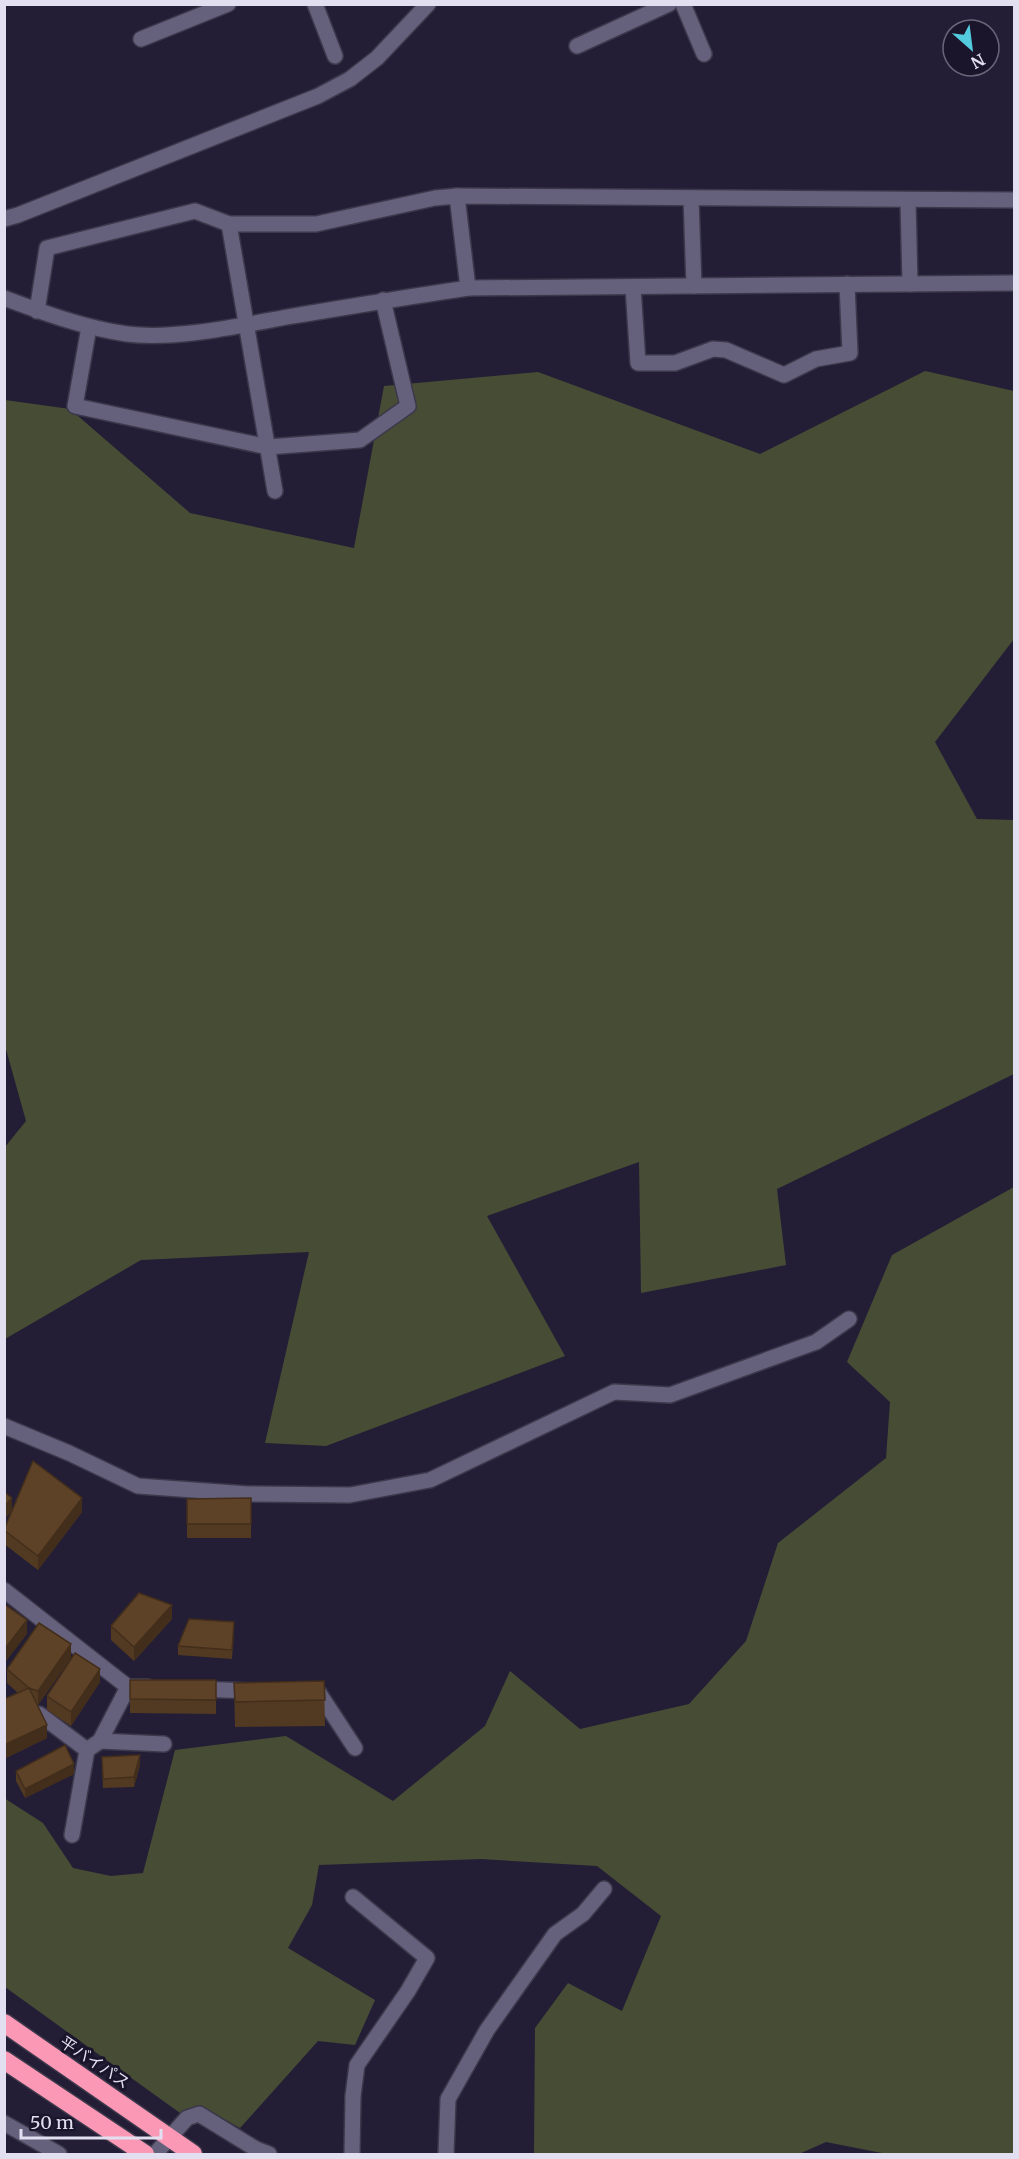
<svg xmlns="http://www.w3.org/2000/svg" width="1019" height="2159" font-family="Merriweather,'Noto Sans JP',serif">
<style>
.green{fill:#474d34}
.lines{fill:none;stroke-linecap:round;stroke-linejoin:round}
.minor-casing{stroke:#3c384b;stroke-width:18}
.highway-casing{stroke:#3c384b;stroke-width:21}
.minor{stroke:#65607b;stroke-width:15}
.highway{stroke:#fb98b6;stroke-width:18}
.wall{fill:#513922}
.shaded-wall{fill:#422e1b}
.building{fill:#5e4227;stroke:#422e1b;stroke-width:1.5}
.labels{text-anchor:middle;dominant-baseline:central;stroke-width:6;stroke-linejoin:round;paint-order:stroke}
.street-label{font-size:16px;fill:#e2e0f0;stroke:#1a152b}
</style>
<rect width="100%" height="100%" fill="#231e36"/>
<g class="green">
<polygon points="925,371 1014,391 1014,639 935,742 977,819 1014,820 1014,1074 777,1189 786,1265 641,1293 639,1162 487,1216 565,1356 326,1446 265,1443 309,1252 141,1260 5,1339 5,1147 26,1121 4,1042 5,400 70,409 190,513 354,548 384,386 538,372 760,454"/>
<polygon points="1014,1187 1014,2154 887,2154 826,2142 799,2154 534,2154 535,2028 568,1983 622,2011 661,1916 597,1866 481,1859 319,1865 312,1905 288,1948 375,2000 355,2045 318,2041 240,2128 203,2107 180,2113 5,1987 4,1798 43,1823 73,1868 111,1876 143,1873 175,1750 286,1736 393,1801 485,1726 510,1671 580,1729 689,1704 746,1641 778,1543 886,1458 890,1402 847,1362 892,1255"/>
</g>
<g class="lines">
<defs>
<g id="minor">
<polyline points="315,4 335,56"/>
<polyline points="683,4 704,54"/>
<polyline points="141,39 228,4"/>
<polyline points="577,46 669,4"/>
<polyline points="457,196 468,288"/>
<polyline points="691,198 694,286"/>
<polyline points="908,200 910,284"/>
<polyline points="4,219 18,215 318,96 350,79 377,58 428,4"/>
<polyline points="229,224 316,224 435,198 457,196 1014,200"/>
<polyline points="633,287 638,363 675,363 713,349 726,350 784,375 816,359 850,353 847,284"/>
<path d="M 4,298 C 44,313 85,328 127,334 C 175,340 239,326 287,317 C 347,307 407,297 468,288 L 1014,283"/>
<polyline points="37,311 47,248 195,211 229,224 275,491"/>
<polyline points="89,327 75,406 268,447 360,440 408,406 383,300"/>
<polyline points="4,1426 69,1453 138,1486 248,1494 350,1495 430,1480 614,1392 670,1395 816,1342 849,1319"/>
<polyline points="4,1590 128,1687 148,1687"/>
<polyline points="196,1689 253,1691"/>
<polyline points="310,1692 319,1693 355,1748"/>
<polyline points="39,1714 87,1750"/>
<polyline points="100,1741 164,1744"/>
<polyline points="72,1835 87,1750 100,1741 128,1687"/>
<polyline points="4,2123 59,2154"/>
<polyline points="155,2154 187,2118 199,2114 256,2149 269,2154"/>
<polyline points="352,2154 353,2096 357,2065 408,1991 427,1958 353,1897"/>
<polyline points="446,2154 448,2099 487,2030 555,1934 583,1914 604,1889"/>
</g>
<g id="highway">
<polyline points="4,2023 193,2154"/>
<polyline points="4,2060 145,2154"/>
</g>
</defs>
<use href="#minor" class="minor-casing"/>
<use href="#highway" class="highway-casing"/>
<use href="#minor" class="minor"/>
<use href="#highway" class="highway"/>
</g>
<g class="wall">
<polygon points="251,1498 251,1538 187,1538 187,1499"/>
<polygon points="82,1512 38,1570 4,1544 4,1529"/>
<polygon points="172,1619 134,1661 111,1640 111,1626"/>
<polygon points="234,1631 232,1659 178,1655 178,1646"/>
<polygon points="71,1658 38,1705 37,1704 47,1738 4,1759 4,1699 18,1693 7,1683 7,1669"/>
<polygon points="130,1680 216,1680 216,1714 130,1713"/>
<polygon points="324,1681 325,1726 235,1727 234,1683"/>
<polygon points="100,1682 71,1726 47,1710 47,1696"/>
<polygon points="102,1757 140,1765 134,1787 103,1788"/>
<polygon points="16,1771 74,1774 25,1798 16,1781"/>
</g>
<g class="shaded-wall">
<polygon points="12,1498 12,1511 4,1520 4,1506"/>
<polygon points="82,1498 82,1512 38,1570 38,1556"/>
<polygon points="172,1605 172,1619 134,1661 134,1647"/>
<polygon points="27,1620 27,1634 4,1664 4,1650"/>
<polygon points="71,1644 71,1658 38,1705 38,1691"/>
<polygon points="100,1669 100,1682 71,1726 71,1712"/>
<polygon points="47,1725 47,1738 4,1759 4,1745"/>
<polygon points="140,1755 140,1765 134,1787 134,1777"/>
<polygon points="74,1764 74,1774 25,1798 25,1789"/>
</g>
<g class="building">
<polygon points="33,1461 82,1498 38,1556 4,1530"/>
<polygon points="4,1492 12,1498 4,1506"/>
<polygon points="251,1498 251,1524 187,1524 187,1499"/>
<polygon points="139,1593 172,1605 134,1647 111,1626"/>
<polygon points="4,1604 27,1620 4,1650"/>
<polygon points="189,1619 234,1622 232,1650 178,1646"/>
<polygon points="39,1623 71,1644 38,1691 29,1688 7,1669"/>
<polygon points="75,1653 100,1669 71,1712 47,1696"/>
<polygon points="130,1680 216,1680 216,1700 130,1699"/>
<polygon points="324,1681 325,1700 235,1702 234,1683"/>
<polygon points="29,1688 47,1725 4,1745 4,1699"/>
<polygon points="65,1745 74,1764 25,1789 16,1771"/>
<polygon points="140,1755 134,1777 103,1779 102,1757"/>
</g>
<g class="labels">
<g class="street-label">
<text transform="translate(95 2062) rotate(34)">平バイパス</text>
</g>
</g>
<rect width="1019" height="2159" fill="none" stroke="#e2e0f0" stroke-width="12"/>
<g transform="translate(971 48) rotate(152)"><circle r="28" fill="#1a152b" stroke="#6a667a" stroke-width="1.5"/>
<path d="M0-4.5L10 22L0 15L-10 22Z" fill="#54cade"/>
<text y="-9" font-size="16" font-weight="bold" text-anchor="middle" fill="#e2e0f0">N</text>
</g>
<path d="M21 2129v9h140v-9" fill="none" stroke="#e2e0f0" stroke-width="3"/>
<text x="30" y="2129" font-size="18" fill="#e2e0f0" stroke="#1a152b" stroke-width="4.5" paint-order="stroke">50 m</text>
</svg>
